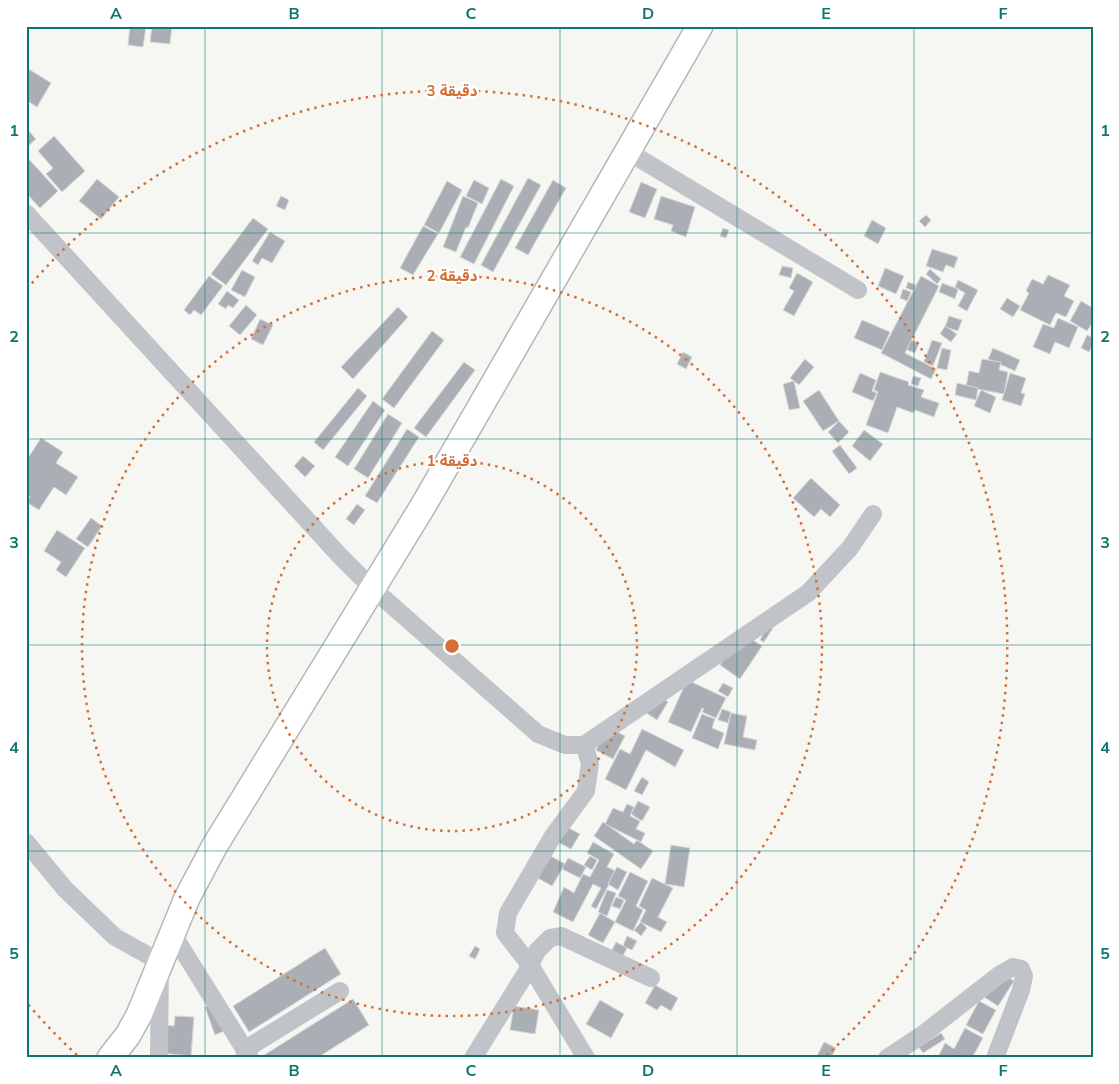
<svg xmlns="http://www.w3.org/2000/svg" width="1119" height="1084" font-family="Mulish,'Noto Sans Arabic',sans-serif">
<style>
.building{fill:#aaafb6;stroke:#d8d8d6}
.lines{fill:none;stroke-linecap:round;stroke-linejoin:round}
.secondary-casing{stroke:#b3b6bb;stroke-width:28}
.street{stroke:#c0c3c7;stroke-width:18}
.secondary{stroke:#fff;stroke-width:25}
.grid{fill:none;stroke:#0f766e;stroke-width:1;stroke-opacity:0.55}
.ring{fill:none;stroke:#d36f37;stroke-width:2.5;stroke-dasharray:2.5 5}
.centre{fill:#d36f37;stroke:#fff;stroke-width:2.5}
.ring-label{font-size:15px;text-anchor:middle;font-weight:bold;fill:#d36f37;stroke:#fff;stroke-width:5;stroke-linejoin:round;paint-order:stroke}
.neatline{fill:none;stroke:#0f766e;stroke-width:2}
.grid-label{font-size:16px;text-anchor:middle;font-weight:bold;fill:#0f766e}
</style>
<rect width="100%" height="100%" fill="#f6f6f3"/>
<g class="building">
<polygon points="130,26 146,26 143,47 128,45"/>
<polygon points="152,26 172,26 170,44 150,42"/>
<polygon points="27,68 51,83 37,107 26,100"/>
<polygon points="26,128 36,139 26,148"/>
<polygon points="54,136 85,171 62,192 46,174 53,168 38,151"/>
<polygon points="26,156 58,191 40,208 26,193"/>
<polygon points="528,178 541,185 493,272 481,265"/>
<polygon points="97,179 119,197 101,219 79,201"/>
<polygon points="501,179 514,186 474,264 460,257"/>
<polygon points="474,180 489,188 482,204 466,196"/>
<polygon points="553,180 566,188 528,255 515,248"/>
<polygon points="447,181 462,190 439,233 424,225"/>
<polygon points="641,182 657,189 645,218 629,212"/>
<polygon points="281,196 289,200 285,210 276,206"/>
<polygon points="463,196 478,203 468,228 466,227 456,252 443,247"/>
<polygon points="661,196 695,207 686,237 671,231 673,225 654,219"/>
<polygon points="926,215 931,220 925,227 919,221"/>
<polygon points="253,218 268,229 226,285 211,274"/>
<polygon points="872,220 886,228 878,244 864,236"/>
<polygon points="423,226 438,234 413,275 400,268"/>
<polygon points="723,228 729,230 726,238 720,236"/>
<polygon points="270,232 285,241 272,263 262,258 258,265 252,261"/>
<polygon points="932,249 958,257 954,268 946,265 943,272 926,266"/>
<polygon points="782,266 793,268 791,278 779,275"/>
<polygon points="885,268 904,276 896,294 878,286"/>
<polygon points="930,269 941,279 937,284 926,274"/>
<polygon points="242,270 255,277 245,297 231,290"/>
<polygon points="797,273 813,282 794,316 783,310 794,291 789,288"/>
<polygon points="1048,275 1070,285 1064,296 1074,301 1066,317 1056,313 1050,325 1020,310 1029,293 1026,291 1032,279 1043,284"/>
<polygon points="209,276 223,286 201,315 194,310 190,315 184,310"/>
<polygon points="921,276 939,286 905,353 936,369 931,379 881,353"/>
<polygon points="958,280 978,290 967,311 958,306 965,293 955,287"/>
<polygon points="908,282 916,285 914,291 906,288"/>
<polygon points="942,283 958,289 955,299 939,292"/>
<polygon points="903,289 911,292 907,301 900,298"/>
<polygon points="227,291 239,300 233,308 228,305 226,309 218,304"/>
<polygon points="1007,298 1020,306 1013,317 1000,309"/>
<polygon points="1081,301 1093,308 1093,322 1087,331 1070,321"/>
<polygon points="246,305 257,315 240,335 229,326"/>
<polygon points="398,307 408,317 353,379 341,367"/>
<polygon points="949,316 962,320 958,331 945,327"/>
<polygon points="1058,318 1078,327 1069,348 1055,342 1050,354 1033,347 1043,324 1054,328"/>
<polygon points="260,319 273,325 263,345 251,339"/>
<polygon points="862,320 890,332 882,350 854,338"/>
<polygon points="945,326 957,334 951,342 940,334"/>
<polygon points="432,331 444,340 394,408 382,399"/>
<polygon points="1087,335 1093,338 1093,344 1089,352 1081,348"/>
<polygon points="911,340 919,343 915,353 907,350"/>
<polygon points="932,340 942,343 933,366 924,362"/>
<polygon points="942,348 951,350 947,370 937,368"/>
<polygon points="993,348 1020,360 1015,371 988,359"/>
<polygon points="683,352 692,357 686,369 677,364"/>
<polygon points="805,359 814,367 799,385 790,378"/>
<polygon points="982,359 1001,362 999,370 1008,372 1004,394 966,387 969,371 979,373"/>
<polygon points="464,362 475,370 426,437 414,428"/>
<polygon points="880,372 909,382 908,385 924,390 921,397 939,403 934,417 915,410 913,413 897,407 888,433 866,425 878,392 874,390"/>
<polygon points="860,373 876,380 872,391 877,393 873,401 852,392"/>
<polygon points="1010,373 1026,378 1021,393 1025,394 1021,406 1002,400"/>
<polygon points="913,376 921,378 918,386 911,384"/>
<polygon points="794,381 800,408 789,410 783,384"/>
<polygon points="957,383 978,388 976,400 955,395"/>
<polygon points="358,388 367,396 323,450 314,442"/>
<polygon points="819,390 839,421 823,431 803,401"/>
<polygon points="981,390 996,397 990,413 974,406"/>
<polygon points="373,401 385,410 348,466 335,457"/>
<polygon points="388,414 402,423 368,478 354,469"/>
<polygon points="839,421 849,432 838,443 828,432"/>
<polygon points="407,429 419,437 377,503 365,496"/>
<polygon points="864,430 883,444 870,461 852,446"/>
<polygon points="41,438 63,452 56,463 78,477 66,495 54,487 39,510 26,502 30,497 26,495 26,461"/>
<polygon points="840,445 857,468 849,474 832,451"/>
<polygon points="303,456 315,466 305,477 294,466"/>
<polygon points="811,478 840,505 830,517 821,509 814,517 793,498"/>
<polygon points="357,504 365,510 354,525 346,519"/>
<polygon points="91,518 102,526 88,547 76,539"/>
<polygon points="57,530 85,548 66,577 56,570 61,562 44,551"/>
<polygon points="757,619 773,628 764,642 760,640 765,630"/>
<polygon points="742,633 762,646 740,679 720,665"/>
<polygon points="681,677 726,698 716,718 702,712 704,709 702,708 691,732 668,722 683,689 677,686"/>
<polygon points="723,683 733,688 728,697 718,691"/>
<polygon points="658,696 668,702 657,720 642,710"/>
<polygon points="722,709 731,712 728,723 718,720"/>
<polygon points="731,713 747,716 743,737 757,740 755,750 724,744"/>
<polygon points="702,714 715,719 712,728 724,733 718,749 692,738"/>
<polygon points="608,727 625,736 613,759 596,750"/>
<polygon points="642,729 684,750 675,767 646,750 626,790 605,779 620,749 630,754"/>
<polygon points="642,777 649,782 642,795 634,791"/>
<polygon points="638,801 650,807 642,821 631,814"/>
<polygon points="627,804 634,807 630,816 640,821 636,829 645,833 641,842 605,824 613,808 623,812"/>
<polygon points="603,822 634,844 637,840 653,851 641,869 594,836"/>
<polygon points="567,827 580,834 571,849 558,842"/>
<polygon points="593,842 614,854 607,867 616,871 596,909 591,906 601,888 593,884 573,922 553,912 564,887 574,893 583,874 590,877 599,860 587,853"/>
<polygon points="671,845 690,848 684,887 665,884"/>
<polygon points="547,854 565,864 552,886 534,876"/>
<polygon points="590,856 597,860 592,870 584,865"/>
<polygon points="568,858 586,867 580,878 562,869"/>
<polygon points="617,867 627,872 618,890 608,884"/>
<polygon points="630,872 648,881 636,906 643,910 633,931 615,922 626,900 618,896"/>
<polygon points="652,878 673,888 658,917 667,922 661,932 640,922 646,910 639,906"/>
<polygon points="607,890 616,893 607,916 598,912"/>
<polygon points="616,897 624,900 620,909 612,906"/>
<polygon points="600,913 615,922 603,943 588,935"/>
<polygon points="641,922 647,928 641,936 634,930"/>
<polygon points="627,936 637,941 632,950 623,946"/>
<polygon points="616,942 627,948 621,960 610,954"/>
<polygon points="475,946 480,949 475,959 469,956"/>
<polygon points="325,948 341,974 249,1032 233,1006"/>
<polygon points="1000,972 1014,981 998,1006 984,997"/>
<polygon points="655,985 678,998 671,1011 661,1005 657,1010 645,1003"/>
<polygon points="353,999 369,1025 317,1058 262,1058 261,1057"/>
<polygon points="600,1000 624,1014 611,1038 586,1024"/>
<polygon points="979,1001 996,1010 983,1034 966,1025"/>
<polygon points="213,1003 224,1031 215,1035 205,1007"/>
<polygon points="514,1006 539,1010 535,1034 510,1030"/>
<polygon points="175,1016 194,1017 191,1056 161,1053 163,1025 174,1026"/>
<polygon points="965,1028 983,1038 972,1058 945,1058 939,1055 945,1043 954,1049"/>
<polygon points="941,1033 945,1039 923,1053 919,1047"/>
<polygon points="824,1042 836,1048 831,1058 816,1058"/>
</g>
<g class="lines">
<defs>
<polyline id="secondary" points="110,1058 128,1035 139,1015 187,898 214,847 423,506 700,26"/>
</defs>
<use href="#secondary" class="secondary-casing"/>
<g class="street">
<polyline points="627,151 858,290"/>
<polyline points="26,213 340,556 372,588 538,734 565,745 584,745 808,593 850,548 873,514"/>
<polyline points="584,745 590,763 586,791 553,836 508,913 505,933 530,965 586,1058"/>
<polyline points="26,842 65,889 115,937 160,962 159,1058"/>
<polyline points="172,933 250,1058"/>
<polyline points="244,1050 340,991"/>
<polyline points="473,1058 526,973 537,951 550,938 561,936 651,978"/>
<polyline points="887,1058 922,1035 999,975 1013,967 1021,969 1024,976 1021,990 995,1058"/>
</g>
<use href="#secondary" class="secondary"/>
</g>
<path class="grid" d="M 205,26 L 205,1058M 382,26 L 382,1058M 560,26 L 560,1058M 737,26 L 737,1058M 914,26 L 914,1058M 26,233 L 1093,233M 26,439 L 1093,439M 26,645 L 1093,645M 26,851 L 1093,851"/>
<g class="ring">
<circle cx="452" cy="646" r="185"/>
<circle cx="452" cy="646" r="370"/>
<path d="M77 1055A555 555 0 0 1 27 1003M27 289A555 555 0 1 1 827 1055"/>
</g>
<circle cx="452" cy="646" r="8" class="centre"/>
<g class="ring-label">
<text x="452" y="96">3 دقيقة</text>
<text x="452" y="281">2 دقيقة</text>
<text x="452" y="466">1 دقيقة</text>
</g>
<rect width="1119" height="1084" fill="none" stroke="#ffffff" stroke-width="55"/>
<rect x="28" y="28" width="1064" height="1028" class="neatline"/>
<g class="grid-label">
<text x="116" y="19">A</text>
<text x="294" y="19">B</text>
<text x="471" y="19">C</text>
<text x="648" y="19">D</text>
<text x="826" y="19">E</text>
<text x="1003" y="19">F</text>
<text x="14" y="136">1</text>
<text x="1105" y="136">1</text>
<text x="14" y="342">2</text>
<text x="1105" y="342">2</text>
<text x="14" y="548">3</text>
<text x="1105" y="548">3</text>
<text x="14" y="753">4</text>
<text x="1105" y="753">4</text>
<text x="14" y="959">5</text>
<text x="1105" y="959">5</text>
<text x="116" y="1076">A</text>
<text x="294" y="1076">B</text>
<text x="471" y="1076">C</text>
<text x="648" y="1076">D</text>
<text x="826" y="1076">E</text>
<text x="1003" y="1076">F</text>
</g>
</svg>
